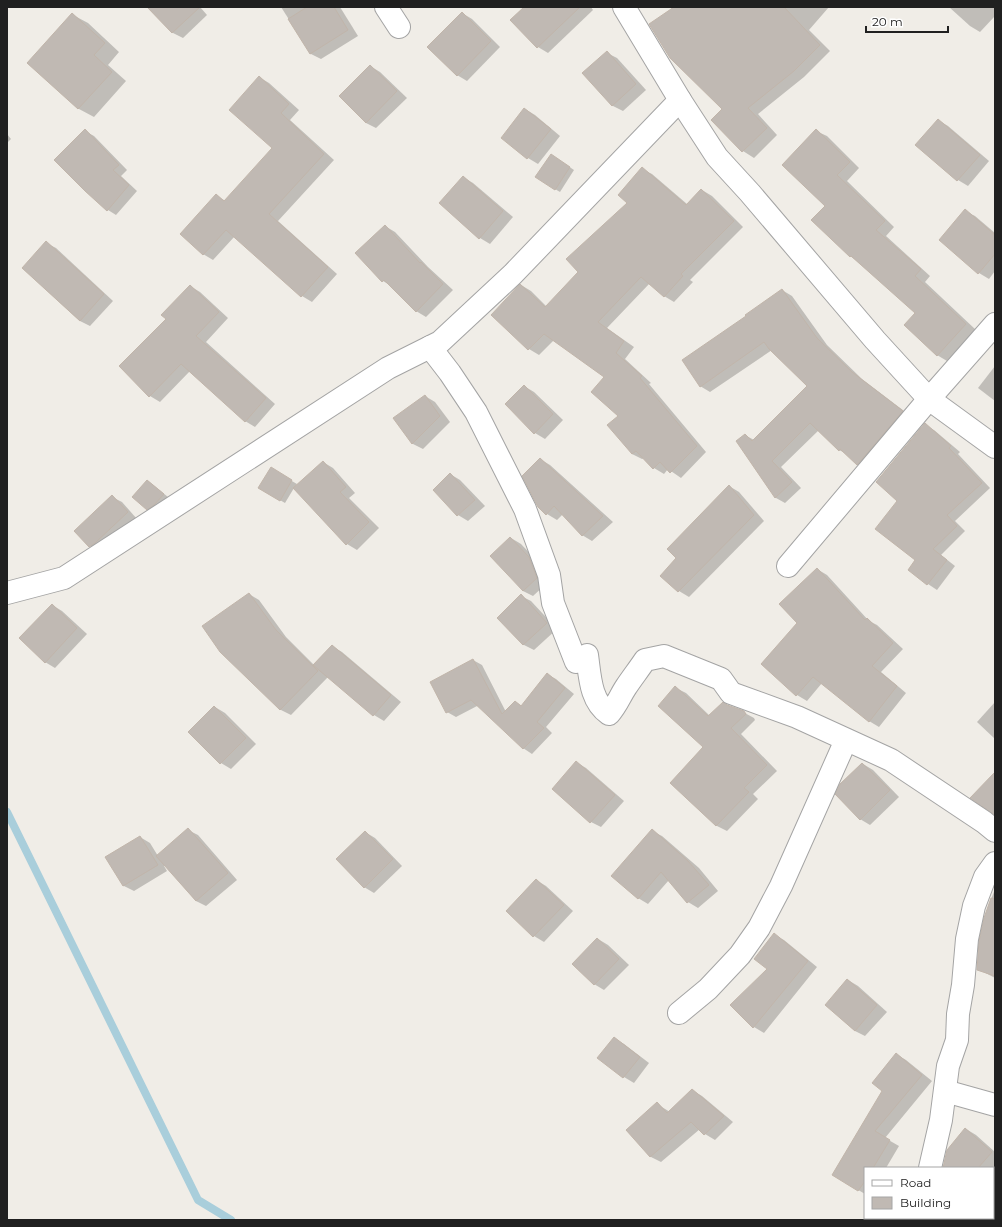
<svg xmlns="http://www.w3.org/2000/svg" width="1002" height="1227" font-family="Montserrat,sans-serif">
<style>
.shadow{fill:#0003}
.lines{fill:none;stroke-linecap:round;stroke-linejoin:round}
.stream{stroke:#a9cedb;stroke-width:8}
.building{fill:#c0b9b3;stroke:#c1b5aa}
.minor-casing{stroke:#a4a4a4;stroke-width:24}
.minor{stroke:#fff;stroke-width:22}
</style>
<rect width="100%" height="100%" fill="#f0ede7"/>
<g class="shadow">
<polygon points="148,7 200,7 207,15 183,38 173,33"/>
<polygon points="281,7 340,7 358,36 321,59 311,54"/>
<polygon points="525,7 591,7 593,10 548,53 538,47 512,20"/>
<polygon points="670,7 829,7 809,30 830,51 804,77 758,114 777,135 754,158 743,151 713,120 723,109 672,9"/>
<polygon points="949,7 995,7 995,16 980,32 970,26"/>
<polygon points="462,13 472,19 500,47 467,81 457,75"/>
<polygon points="73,15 88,23 119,52 108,65 126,81 94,117 79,109 29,63"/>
<polygon points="607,53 617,58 646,90 623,111 613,106 584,73"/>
<polygon points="370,66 380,72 407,98 376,128 366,123"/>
<polygon points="259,77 269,83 299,110 290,120 334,160 278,221 337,274 312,302 302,296 235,236 213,260 203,254 216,196 226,201 274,148"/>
<polygon points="525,109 535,115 560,136 538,164 528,158"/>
<polygon points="938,120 948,126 989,161 968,186 958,180 917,145"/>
<polygon points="85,131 94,136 127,170 121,176 137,191 116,215 108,210"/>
<polygon points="816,131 827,136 859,168 847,181 894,227 886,236 930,276 925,282 976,330 947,361 937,355 917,313 856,260 850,256 826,206"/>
<polygon points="7,134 11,139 7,143"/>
<polygon points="556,158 574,170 560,192 555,189"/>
<polygon points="642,169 652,174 687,204 702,190 712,196 743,227 690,280 693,282 674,302 664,296 650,283 607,328 634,347 625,359 651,383 649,384 706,452 681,478 668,469 664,474 654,468 644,458 642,459 632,454 605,377 554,340 539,355 529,349 492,315 521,285 531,291 547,307 579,272 628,203"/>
<polygon points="463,177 473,183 513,217 490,244 480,238"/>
<polygon points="965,211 975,216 995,233 995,271 989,279 979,273"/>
<polygon points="385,226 395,232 428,267 453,290 426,317 416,311 391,286 383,281"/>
<polygon points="46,243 56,248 113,301 90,326 80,321 23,268"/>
<polygon points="190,286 200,292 228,318 206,342 275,404 255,427 245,421 190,371 160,402 150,396 120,366 167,319"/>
<polygon points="782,290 792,296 827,345 862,379 912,417 868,470 858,464 847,454 839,450 819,430 781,467 801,488 785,503 776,498 738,441 745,435 754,440 809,386 772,350 710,392 700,386 747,316"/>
<polygon points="995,366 995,401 978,388"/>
<polygon points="524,386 534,392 563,420 545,439 535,433"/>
<polygon points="425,396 435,402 450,422 423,449 413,444 395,418"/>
<polygon points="925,425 934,430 960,452 958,454 990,488 955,521 965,531 941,555 955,566 937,590 928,584 909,569 917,560 899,501"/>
<polygon points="540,459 550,465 613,522 592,541 582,535 563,514 557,520 547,514"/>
<polygon points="323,462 333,468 355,493 349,498 379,528 357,550 347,544 294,488 285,503 259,488 271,469 297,484 294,488"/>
<polygon points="450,474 460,480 485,506 468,521 458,515 434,490"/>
<polygon points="148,481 168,497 159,507 152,512 147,509"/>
<polygon points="729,486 739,492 764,521 689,597 679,591 677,558"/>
<polygon points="112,497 122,502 137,519 100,552 90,546"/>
<polygon points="511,538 521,544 539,563 546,584 533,596 523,591"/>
<polygon points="817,569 827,575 869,621 877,625 903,649 881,672 906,693 879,727 869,721 822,683 807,701 797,695 762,664 799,623"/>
<polygon points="249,594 259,600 286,637 314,665 332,646 342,652 401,702 384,721 374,715 328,677 291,715 281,710 221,651"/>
<polygon points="521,596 531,601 557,629 534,650 524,645 498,618"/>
<polygon points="52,605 62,611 87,634 55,668 45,662"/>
<polygon points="473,660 482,665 506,712 516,702 522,706 547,674 556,679 574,694 546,727 552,733 532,754 523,748 479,705 456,717 447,712"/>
<polygon points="676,688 686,693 710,716 729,707 743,712 754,718 755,720 741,734 777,771 753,794 758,799 727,831 717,826 671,783 704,747"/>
<polygon points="995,702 995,739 977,722"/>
<polygon points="215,707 225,713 256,744 231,769 221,763"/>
<polygon points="576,762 586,768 624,801 601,827 591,822"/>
<polygon points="863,764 873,770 899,797 870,825 860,819"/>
<polygon points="188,830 198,835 237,880 206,906 196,901 165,865 164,866 167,871 134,891 124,886 106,857 140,837 150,843 158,856"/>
<polygon points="652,831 662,836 699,868 718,891 698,908 688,902 669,880 648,904 638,898"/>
<polygon points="365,832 375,838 402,866 374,893 364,887"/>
<polygon points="536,880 546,886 573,911 544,942 534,936 507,911"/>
<polygon points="995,889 995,978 978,969 987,910"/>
<polygon points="774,935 784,940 817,967 764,1033 754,1027 769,969"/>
<polygon points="598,939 608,945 629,965 604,990 594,984"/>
<polygon points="848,980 858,986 887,1012 865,1036 855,1031 826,1005"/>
<polygon points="614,1038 624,1044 649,1063 634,1083 624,1077 598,1058"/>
<polygon points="896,1054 906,1060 932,1081 885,1138 899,1146 886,1168 865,1168 865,1194 833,1175 884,1091"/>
<polygon points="692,1090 702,1096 733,1122 715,1140 705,1134 700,1129 661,1162 651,1157 628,1130 657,1104 670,1112"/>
<polygon points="966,1129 976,1135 995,1152 995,1166 993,1168 944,1168"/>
</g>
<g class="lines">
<polyline class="stream" points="7,812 198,1200 231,1220"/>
</g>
<g class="building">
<polygon points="147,7 200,7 172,33"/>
<polygon points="307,7 334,7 348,30 310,54 288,19"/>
<polygon points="524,7 580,7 537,48 510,20"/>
<polygon points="674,7 784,7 820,45 794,71 748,108 767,128 742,152 711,120 722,109 670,58 649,24"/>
<polygon points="462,12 491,41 457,76 427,47"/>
<polygon points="72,13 105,43 94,55 112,72 78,109 27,63"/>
<polygon points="607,51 636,84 612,106 582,73"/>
<polygon points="370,65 397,91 366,123 339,96"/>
<polygon points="259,76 289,104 281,113 324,154 269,214 328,267 301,297 226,230 203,255 180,234 216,194 224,201 272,148 229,110"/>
<polygon points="524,108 551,129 527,159 501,138"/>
<polygon points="938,119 980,155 957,181 915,145"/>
<polygon points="85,129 119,165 113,170 129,185 107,211 85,191 54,160"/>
<polygon points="816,129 850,162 837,175 885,221 876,230 921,269 915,276 966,324 937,356 904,325 915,313 851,256 850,257 811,220 825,206 782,165"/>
<polygon points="551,154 570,167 555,190 535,177"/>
<polygon points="642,167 686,205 701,189 734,221 681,274 683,276 664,297 641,277 598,322 624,341 616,353 642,376 640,378 697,446 670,473 660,462 653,469 636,451 632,454 607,425 618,416 591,392 604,377 544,334 528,350 491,315 520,284 545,307 578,272 566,259 627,203 618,195"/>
<polygon points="463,176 503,211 479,239 439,203"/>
<polygon points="965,209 995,235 995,254 978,274 939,240"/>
<polygon points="385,225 420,263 421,262 443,284 416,312 384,280 382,282 355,253"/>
<polygon points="46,241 104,294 80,321 22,268"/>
<polygon points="190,285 219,312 196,336 266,398 245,422 181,364 149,397 119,366 166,319 161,315"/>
<polygon points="782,289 817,338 852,372 903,411 857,465 840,449 839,451 810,423 772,461 792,482 775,498 736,441 745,434 752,441 807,386 769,349 764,342 700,387 682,360 746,316 745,315"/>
<polygon points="524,385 553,414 534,434 505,404"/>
<polygon points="425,395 440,416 412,444 393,418"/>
<polygon points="925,423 951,446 949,448 982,483 947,515 957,526 933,549 947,560 927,585 908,570 915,560 875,529 897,501 876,482"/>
<polygon points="540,458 603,516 582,536 554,506 546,515 538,507 522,476"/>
<polygon points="323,461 346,487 340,492 369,522 346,545 293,488"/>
<polygon points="271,467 292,480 280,501 258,488"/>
<polygon points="450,473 475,500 457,516 433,490"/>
<polygon points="147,480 164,494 154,505 147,510 132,497"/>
<polygon points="729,485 754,515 678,592 660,576 676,558 667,549"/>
<polygon points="112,495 128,512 95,543 89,547 74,531"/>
<polygon points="510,537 529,557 537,578 523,591 490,556"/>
<polygon points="817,568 865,620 867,618 893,643 872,666 897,686 869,722 813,677 796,696 761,664 797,623 779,604"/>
<polygon points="249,593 276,630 318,671 280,710 220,652 202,626"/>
<polygon points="521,594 547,623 523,645 497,618"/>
<polygon points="52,604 77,628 45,663 19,638"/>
<polygon points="332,645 391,695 373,716 313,665"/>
<polygon points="473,659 502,714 515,701 521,706 547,673 565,688 537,722 544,728 523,749 471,700 446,713 430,682"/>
<polygon points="675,686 708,716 723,702 727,705 744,711 746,714 731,728 767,765 744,788 749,792 716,826 670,783 703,747 658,706"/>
<polygon points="214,706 246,738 220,764 188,732"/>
<polygon points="576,761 615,795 590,823 552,789"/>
<polygon points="862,763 890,790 860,820 835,794 840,784"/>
<polygon points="995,772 995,815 970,798"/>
<polygon points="188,828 228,873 196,901 156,856"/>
<polygon points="652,829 688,861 709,885 687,903 661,872 638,899 611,876"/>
<polygon points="365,831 393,859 364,888 336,859"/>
<polygon points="140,836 158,865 123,886 105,857"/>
<polygon points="536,879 564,905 533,937 506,911"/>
<polygon points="991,898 995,899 995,976 977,970 979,941 984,918"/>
<polygon points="774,933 808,961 753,1028 730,1005 767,969 754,959"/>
<polygon points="597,938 619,959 594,985 572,964"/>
<polygon points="847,979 877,1005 855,1031 825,1005"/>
<polygon points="614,1037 640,1057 623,1078 597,1058"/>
<polygon points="896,1053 922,1075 875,1131 890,1140 873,1168 865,1168 865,1181 858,1191 832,1175 882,1091 872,1083"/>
<polygon points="692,1089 724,1116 704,1135 691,1122 650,1157 626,1130 657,1102 667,1113"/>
<polygon points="965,1128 992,1152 978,1168 943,1168 947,1150"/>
</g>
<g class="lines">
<defs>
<g id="minor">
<polyline points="386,7 399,27"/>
<polyline points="624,7 680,100 717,157 750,193 875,340 929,399 995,447"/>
<path d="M 430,347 L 450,373 L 476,412 L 525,509 L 549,575 L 553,603 L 576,662 L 587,655 C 590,676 590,701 609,714 C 617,705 620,696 626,687 C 632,678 639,669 645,660 L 664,656 L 721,679 L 731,693 L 797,717 L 891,760 L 984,822 L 995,831"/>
<polyline points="788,566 929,399 995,324"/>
<polyline points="7,593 64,578 388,368 440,342 513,274 680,100"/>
<polyline points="679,1013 708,989 740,955 759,928 781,886 846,740"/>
<polyline points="945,1091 995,1105"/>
<polyline points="930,1168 941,1120 948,1066 957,1040 958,1014 963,985 967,939 974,906 985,877 995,863"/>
<polyline points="907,1220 908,1218"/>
</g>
</defs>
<use href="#minor" class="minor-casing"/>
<use href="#minor" class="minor"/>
</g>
<rect width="1002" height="1227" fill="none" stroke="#202020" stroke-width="16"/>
<rect x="864" y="1167" width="130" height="52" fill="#ffffff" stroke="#a6a6a6"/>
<rect x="872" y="1180" width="20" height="6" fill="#ffffff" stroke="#a6a6a6"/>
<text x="900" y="1187" font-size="12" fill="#202020">Road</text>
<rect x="872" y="1197" width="20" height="12" fill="#c0b9b3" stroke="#a6a6a6"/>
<text x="900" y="1207" font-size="12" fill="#202020">Building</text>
<path d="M866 26v6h82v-6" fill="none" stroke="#202020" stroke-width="2"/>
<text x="872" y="26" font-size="12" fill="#202020" stroke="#ffffff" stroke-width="3" paint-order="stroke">20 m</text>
</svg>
